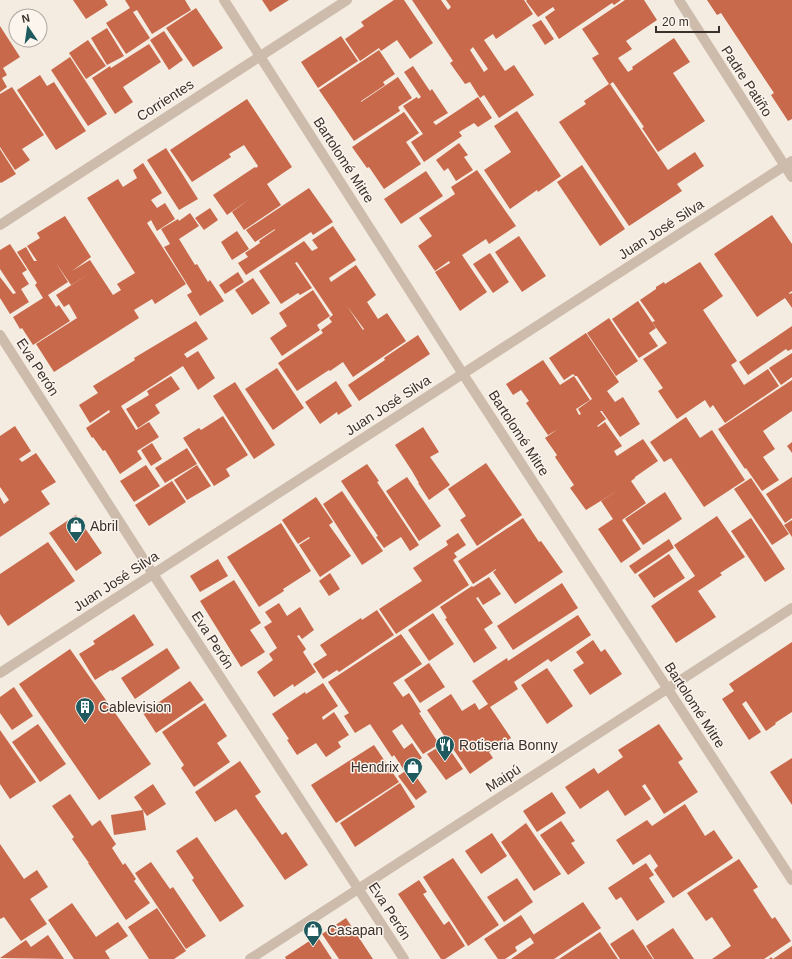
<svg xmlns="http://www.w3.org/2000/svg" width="792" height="959" font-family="Helvetica,sans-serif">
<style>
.building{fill:#c8694b;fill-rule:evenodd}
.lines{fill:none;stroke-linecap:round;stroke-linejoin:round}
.minor{stroke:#cdbbac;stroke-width:10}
.labels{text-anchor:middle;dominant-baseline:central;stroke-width:3;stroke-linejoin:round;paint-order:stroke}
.street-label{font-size:14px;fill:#3b302b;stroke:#fbf5ee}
.poi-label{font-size:14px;fill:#3b302b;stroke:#fbf5ee;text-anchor:start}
</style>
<rect width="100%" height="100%" fill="#f4ebe1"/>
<g class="building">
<polygon points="73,0 105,0 108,5 86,19"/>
<polygon points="125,0 185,0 191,10 152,34 137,10 133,12 150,38 126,54 106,23 130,8"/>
<polygon points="262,0 289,0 270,12"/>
<polygon points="394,0 404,0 433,43 410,59 397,40 381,51 379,48 360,61 345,39 364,26 361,22"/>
<path d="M 412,0 L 441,0 L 448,10 L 451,7 L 446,0 L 524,0 L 533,14 L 496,39 L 493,34 L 484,40 L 505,71 L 514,65 L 534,95 L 499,118 L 484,95 L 480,98 L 470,82 L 465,84 L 450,63 L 453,61 ZM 473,47 L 488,69 L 484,72 L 470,50 Z"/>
<polygon points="527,0 621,0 614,5 612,3 559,39 545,17 555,10 553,7 538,17 526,1"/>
<polygon points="625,0 644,0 657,20 626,41 632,49 618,58 628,72 633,69 632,67 674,38 690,62 673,73 705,121 658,152 642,128 644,127 613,82 610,84 668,170 695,152 704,166 677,184 682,191 629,226 559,122 586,104 584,101 609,84 592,58 599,54 582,29"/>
<polygon points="707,0 792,0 792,119 788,121 771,95 774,93 721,13 717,15"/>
<polygon points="196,8 223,48 193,67 166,28"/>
<polygon points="541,20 554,39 545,45 532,25"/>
<polygon points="0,26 20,57 3,68 7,75 2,78 7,87 0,92"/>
<polygon points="107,28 124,56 107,65 91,38"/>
<polygon points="164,31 183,60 169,70 150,40"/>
<polygon points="341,36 358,61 318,88 301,62"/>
<polygon points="88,40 106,66 86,79 69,53"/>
<polygon points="149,44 161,62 123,87 133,102 115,114 92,78 110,66 111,68"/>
<polygon points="379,50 395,74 383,82 385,85 361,101 361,102 398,77 412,98 398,107 400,111 354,141 319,90"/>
<polygon points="70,57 107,114 88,126 51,70"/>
<polygon points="413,66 430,91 432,89 448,113 433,122 436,125 478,97 492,118 478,127 474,123 459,132 462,136 424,162 411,142 423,134 403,106 417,97 418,99 421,97 404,72"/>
<polygon points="40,75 47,86 54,82 86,131 56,150 17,90"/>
<polygon points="12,87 44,135 22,149 30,160 15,170 0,147 0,94"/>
<polygon points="247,99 292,167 267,184 281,205 244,230 232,212 251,198 227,215 213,195 255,167 256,168 258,166 244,145 229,154 231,157 192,182 170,150"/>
<polygon points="517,111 561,176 538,192 537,190 510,209 484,170 511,152 494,126"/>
<polygon points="404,112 419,133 406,142 421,164 384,189 369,167 367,168 352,147"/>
<polygon points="459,143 468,155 464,157 473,170 456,181 448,168 444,171 436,160"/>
<polygon points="166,148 198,199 179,210 147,160"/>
<polygon points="0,149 16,174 1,183 0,182"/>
<polygon points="143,163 162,193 151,200 157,208 165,203 175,219 157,231 151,220 147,223 186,284 155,304 152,299 134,310 139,318 54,372 36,344 77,318 69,304 64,307 56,295 90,273 71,285 56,263 68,282 48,295 56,307 59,305 70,321 33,345 22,328 20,329 13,317 43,298 35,285 37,283 17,252 26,247 34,261 37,261 27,246 40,238 37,233 65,216 91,257 72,271 90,260 113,295 121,290 117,284 135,273 87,198 118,179 123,187 137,178 133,170"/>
<polygon points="582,165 625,229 600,246 557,182"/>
<polygon points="477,170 516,226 489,244 486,239 462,255 487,292 460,311 435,272 450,263 449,261 435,271 418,246 432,236 419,218 455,194 451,187"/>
<polygon points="426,171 443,196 401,224 384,199"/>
<polygon points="309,188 333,222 313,235 311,232 246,275 238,263 248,257 245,253 260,243 259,241 275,230 275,229 255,242 246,230"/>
<polygon points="210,208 218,220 204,230 195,218"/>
<polygon points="190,213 199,226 179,239 195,265 197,264 208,282 210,280 224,301 200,316 187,295 192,292 164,247 170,244 161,229 178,219 179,221"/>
<polygon points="772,215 792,244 792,291 789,293 789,294 792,293 792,308 785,298 757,317 714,254"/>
<path d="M 333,226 L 356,260 L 329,278 L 331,282 L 356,265 L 376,295 L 367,302 L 378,319 L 387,313 L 406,341 L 353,377 L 343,362 L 330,371 L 329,370 L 297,391 L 278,363 L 323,333 L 321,330 L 332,322 L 329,318 L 333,315 L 297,262 L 295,263 L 312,288 L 300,295 L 298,293 L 281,304 L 259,271 L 304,241 L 312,251 L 318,248 L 312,240 ZM 347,306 L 364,329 L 363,330 Z"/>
<polygon points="237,231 249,249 232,260 221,242"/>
<polygon points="519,236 546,276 522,292 495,252"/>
<polygon points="10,244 27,270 22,273 29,284 21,289 29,302 10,314 0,298 0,277 13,294 16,293 0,269 0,250"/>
<polygon points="490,253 509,282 493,293 473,264"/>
<polygon points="700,262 723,296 703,310 737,361 731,365 744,385 768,369 779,386 725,423 713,405 710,408 705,400 677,419 658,391 663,388 643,359 667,343 652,322 655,321 640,300 656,289 656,287 664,282 665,284"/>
<polygon points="238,272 244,282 225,294 219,285"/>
<polygon points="253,278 270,303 252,315 235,290"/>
<polygon points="313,290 330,316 317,325 320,330 282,356 270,338 287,326 279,313"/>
<polygon points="638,301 656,328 649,333 658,346 639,358 612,319"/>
<polygon points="609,318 638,361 616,376 587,333"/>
<polygon points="196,321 208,339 184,354 187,358 198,351 215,378 198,390 183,366 121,406 136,430 149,422 159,437 137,451 142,459 120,474 105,450 103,451 93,437 92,438 86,428 110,412 109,410 90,423 79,405 98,393 93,386 135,360 134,358"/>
<polygon points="792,326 792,349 788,351 786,349 748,375 739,362"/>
<polygon points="586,333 619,382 607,391 615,402 623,397 640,424 620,437 602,411 600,411 606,419 597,426 598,427 605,422 622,446 614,451 617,456 643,439 658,461 635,477 635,478 631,481 646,503 622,520 641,549 621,563 598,529 613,519 601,501 620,489 586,510 570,488 574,485 555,457 557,455 545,438 558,429 548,435 526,403 529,401 521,390 513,395 506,384 543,360 560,385 574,376 590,400 576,409 579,415 581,414 578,409 592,399 577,376 575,376 573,374 564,380 549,358"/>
<polygon points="418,335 430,354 359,401 348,385 385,360 384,358"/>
<polygon points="792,353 792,377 781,385 769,368"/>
<polygon points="277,368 304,408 273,430 245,389"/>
<polygon points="171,376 180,389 155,405 160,413 138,428 126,409 149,395 147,391"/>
<polygon points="792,380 792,411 763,431 775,449 763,457 779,480 762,491 746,468 745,469 718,429"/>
<polygon points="336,381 352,406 338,415 337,412 320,424 305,402"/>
<polygon points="235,382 275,445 254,459 213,396"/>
<polygon points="223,416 248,455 226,469 230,476 214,486 183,438 199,428 201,430"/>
<polygon points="686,417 700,438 712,430 745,480 704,507 671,458 664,462 650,442"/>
<polygon points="15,426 31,451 19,459 22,462 36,453 56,482 41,491 50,504 0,537 0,497 4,504 9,500 0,487 0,436"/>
<polygon points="423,427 439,452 430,457 450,485 429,500 418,483 419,483 412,471 395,445"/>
<polygon points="792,442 792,453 787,446"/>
<polygon points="152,443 162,459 151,466 141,450"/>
<polygon points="187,448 197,464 165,483 155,468"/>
<polygon points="486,463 522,515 477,546 460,520 466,516 448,489"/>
<polygon points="367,464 379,481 377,482 419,545 410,551 401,537 384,548 376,537 378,536 341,481"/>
<polygon points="146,465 160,486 134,502 120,481"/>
<polygon points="197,465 211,486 187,500 174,480"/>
<polygon points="407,477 441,526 419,541 386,491"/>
<polygon points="792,477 792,518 785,523 766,494"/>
<polygon points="751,478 789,534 772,545 734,489"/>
<polygon points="172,481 186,502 149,526 135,505"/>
<polygon points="342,491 383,551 362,565 323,504"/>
<polygon points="665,492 682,519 643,545 625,519"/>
<polygon points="316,497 333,522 329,525 351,556 320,577 299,545 310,538 309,537 298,544 282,520"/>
<polygon points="76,515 102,553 76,571 49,533"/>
<polygon points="717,516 745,557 720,573 722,575 698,591 716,617 676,643 651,606 695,576 674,545"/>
<polygon points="523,518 539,542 541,541 563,572 515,604 493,572 496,570 496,569 473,584 458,561"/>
<polygon points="751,518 785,569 765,582 731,531"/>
<polygon points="792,520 792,537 784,525"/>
<polygon points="281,523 311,571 283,589 284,591 259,607 227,557"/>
<polygon points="458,533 466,545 454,553 457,557 453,560 469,585 396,634 379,609 422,581 413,568 448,545 446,541"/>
<polygon points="669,539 674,548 635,574 629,566"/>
<polygon points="48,542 75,581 8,626 0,614 0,574"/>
<polygon points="669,554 685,578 654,598 638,575"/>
<polygon points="218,559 228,576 200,592 190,576"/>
<polygon points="330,573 340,589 329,596 319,581"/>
<polygon points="489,577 501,594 483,605 478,597 476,598 493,623 484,629 497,648 474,663 445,619 447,618 440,607 472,586 473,587"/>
<polygon points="234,580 261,623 250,630 265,652 241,667 200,601"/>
<polygon points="562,583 578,608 513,650 497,626"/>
<polygon points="279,603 287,616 300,607 314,630 302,639 299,635 297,636 306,649 303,652 316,672 294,687 293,684 274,697 257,672 273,660 269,654 277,648 264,627 272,622 265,612"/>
<polygon points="377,610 394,635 339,672 337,670 323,679 313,664 327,655 320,645 361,618 362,620"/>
<polygon points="433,613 454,644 429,661 408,630"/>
<polygon points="134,614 154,645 112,671 111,670 95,680 79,654 95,644 93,641"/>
<polygon points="578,615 591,635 551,662 548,659 514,682 518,689 490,707 511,738 489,752 493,758 470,774 427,710 451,694 462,711 475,703 479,710 488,704 472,681 507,658 508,661"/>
<polygon points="401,634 422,664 393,683 403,697 409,693 421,712 419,713 439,744 423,754 402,724 392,731 404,749 412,743 422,758 404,770 394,755 392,757 370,724 355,733 344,716 349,713 328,682"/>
<polygon points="593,640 601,652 605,649 622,674 590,695 573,670 584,663 576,652"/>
<polygon points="792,642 792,712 775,723 776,724 766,731 746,701 742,704 761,732 749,740 722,699 734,691 729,684"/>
<polygon points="167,648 180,668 135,699 121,678"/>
<polygon points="70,649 151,764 99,800 19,684"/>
<polygon points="429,663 445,687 420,703 404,680"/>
<polygon points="547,668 573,706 547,724 521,685"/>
<polygon points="190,681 204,700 156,733 143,713"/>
<polygon points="323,683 338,706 322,717 323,720 334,712 349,735 338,742 341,747 326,757 316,743 297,755 287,740 289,739 272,714 305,692 306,694"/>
<polygon points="14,687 33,716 12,730 0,713 0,697"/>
<polygon points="205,703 227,736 217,743 230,762 194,787 181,768 184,765 162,732"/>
<polygon points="38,724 66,764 40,782 12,742"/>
<polygon points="659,724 683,759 678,762 698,792 664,814 645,784 642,786 651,799 625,816 608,790 580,809 565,787 594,768 598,774 623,757 618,750"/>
<polygon points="0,730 36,782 10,799 0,784"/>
<polygon points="445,743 463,769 446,780 427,754"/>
<polygon points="374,745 399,782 336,823 311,785"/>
<polygon points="792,758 792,805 770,772"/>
<polygon points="240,761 261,792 255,796 282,835 286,832 308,865 285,880 236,809 215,822 195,792"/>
<polygon points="410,768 427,792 416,800 398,776"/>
<polygon points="400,783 415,807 355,847 340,823"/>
<polygon points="153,784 166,804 147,816 134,797"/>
<polygon points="552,792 566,813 537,832 523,811"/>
<polygon points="70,794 92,826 100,820 116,844 112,848 123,865 125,863 136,879 134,881 150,903 126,920 88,863 89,863 72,839 74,837 52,806"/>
<polygon points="685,804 705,836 714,830 733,858 673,898 654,870 658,866 650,854 633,865 616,840 647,820 652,826"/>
<polygon points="143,810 146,830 114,835 111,815"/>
<polygon points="561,821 575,841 571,843 585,863 568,875 540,835"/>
<polygon points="526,823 561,874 534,891 501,842"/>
<polygon points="492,833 507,856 481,874 465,851"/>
<polygon points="197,837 244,906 220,922 192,880 194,878 176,851"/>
<polygon points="0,844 24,879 37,870 48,887 30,899 47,924 21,941 4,917 0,919"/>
<polygon points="453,858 499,925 468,946 423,877"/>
<polygon points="739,859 758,887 753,890 772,919 775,917 791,941 764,959 712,959 731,946 712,917 706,921 687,893"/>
<polygon points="151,862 170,889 173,887 206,936 186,949 135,873"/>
<polygon points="646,863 654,875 649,878 665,902 637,921 621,897 616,900 608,888"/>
<polygon points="517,878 533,902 504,922 487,897"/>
<polygon points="419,880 427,892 423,894 444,925 449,921 465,946 445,959 441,959 398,894"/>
<polygon points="583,902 601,928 554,959 511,959 534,943 530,937"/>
<polygon points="72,903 96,937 118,922 128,936 105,951 110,959 74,959 48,920"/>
<polygon points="157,908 186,951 174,959 149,959 128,927"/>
<polygon points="521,915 534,935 515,947 517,951 505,959 498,959 484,939"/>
<polygon points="346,918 367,950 373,959 339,959 322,934"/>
<polygon points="673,928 694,959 654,959 646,946"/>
<polygon points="633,929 653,959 620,959 610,944"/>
<polygon points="600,932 618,959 559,959"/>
<polygon points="48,935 64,959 0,958 26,940 31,947"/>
<polygon points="317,936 332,959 286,959 285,957"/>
<polygon points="792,946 792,959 769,959 771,957 773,959"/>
</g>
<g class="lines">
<g class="minor">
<polyline points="224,0 463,374 792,880"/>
<polyline points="679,0 792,177"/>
<polyline points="0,225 347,0"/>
<polyline points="0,335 153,574 404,959"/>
<polyline points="0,673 792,161"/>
<polyline points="250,959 792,608"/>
</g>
</g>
<defs>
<symbol id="shop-pin" viewBox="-11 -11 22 30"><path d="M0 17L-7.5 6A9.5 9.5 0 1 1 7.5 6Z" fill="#1f5a5e" stroke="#fbf5ee"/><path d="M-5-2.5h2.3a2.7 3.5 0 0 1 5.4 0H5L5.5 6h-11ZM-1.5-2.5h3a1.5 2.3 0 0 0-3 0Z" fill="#fff"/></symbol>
<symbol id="building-pin" viewBox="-11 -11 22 30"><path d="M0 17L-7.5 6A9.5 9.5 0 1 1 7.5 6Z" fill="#1f5a5e" stroke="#fbf5ee"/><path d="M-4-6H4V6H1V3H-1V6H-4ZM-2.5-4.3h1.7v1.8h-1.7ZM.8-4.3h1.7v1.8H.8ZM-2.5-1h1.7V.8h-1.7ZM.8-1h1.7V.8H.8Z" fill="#fff"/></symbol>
<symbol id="restaurant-pin" viewBox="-11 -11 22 30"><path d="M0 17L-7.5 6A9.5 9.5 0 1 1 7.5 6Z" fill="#1f5a5e" stroke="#fbf5ee"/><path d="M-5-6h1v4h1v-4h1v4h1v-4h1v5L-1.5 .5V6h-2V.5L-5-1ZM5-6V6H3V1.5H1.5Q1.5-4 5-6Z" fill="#fff"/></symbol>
</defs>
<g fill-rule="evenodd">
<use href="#shop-pin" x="65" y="515" width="22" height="30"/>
<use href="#building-pin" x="74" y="696" width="22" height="30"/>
<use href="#restaurant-pin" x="434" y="734" width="22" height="30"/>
<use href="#shop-pin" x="402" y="756" width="22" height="30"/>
<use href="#shop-pin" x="302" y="919" width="22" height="30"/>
</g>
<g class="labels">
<g class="street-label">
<text transform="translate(747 81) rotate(57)">Padre Patiño</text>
<text transform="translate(165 100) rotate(-33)">Corrientes</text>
<text transform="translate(344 160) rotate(57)">Bartolomé Mitre</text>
<text transform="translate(661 229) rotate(-33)">Juan José Silva</text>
<text transform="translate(38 367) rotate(57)">Eva Perón</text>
<text transform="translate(388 405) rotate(-33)">Juan José Silva</text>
<text transform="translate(519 433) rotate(57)">Bartolomé Mitre</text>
<text transform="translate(116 581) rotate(-33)">Juan José Silva</text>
<text transform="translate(213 640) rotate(57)">Eva Perón</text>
<text transform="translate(695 705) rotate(57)">Bartolomé Mitre</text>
<text transform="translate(503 778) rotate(-33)">Maipú</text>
<text transform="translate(390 911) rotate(57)">Eva Perón</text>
</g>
<g class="poi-label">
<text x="90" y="526">Abril</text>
<text x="99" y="707">Cablevision</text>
<text x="459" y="745">Rotiseria Bonny</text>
<text x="399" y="767" text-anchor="end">Hendrix</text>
<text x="327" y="930">Casapan</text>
</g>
</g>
<g transform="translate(28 28) rotate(347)"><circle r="19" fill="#fbf5ee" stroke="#aea6a0"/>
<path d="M0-3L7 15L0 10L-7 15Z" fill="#1f5a5e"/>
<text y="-6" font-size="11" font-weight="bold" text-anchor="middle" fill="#3b302b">N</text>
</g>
<path d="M656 26v6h63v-6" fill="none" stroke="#3b302b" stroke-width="2"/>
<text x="662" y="26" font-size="12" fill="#3b302b" stroke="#fbf5ee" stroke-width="3" paint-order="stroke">20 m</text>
</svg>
